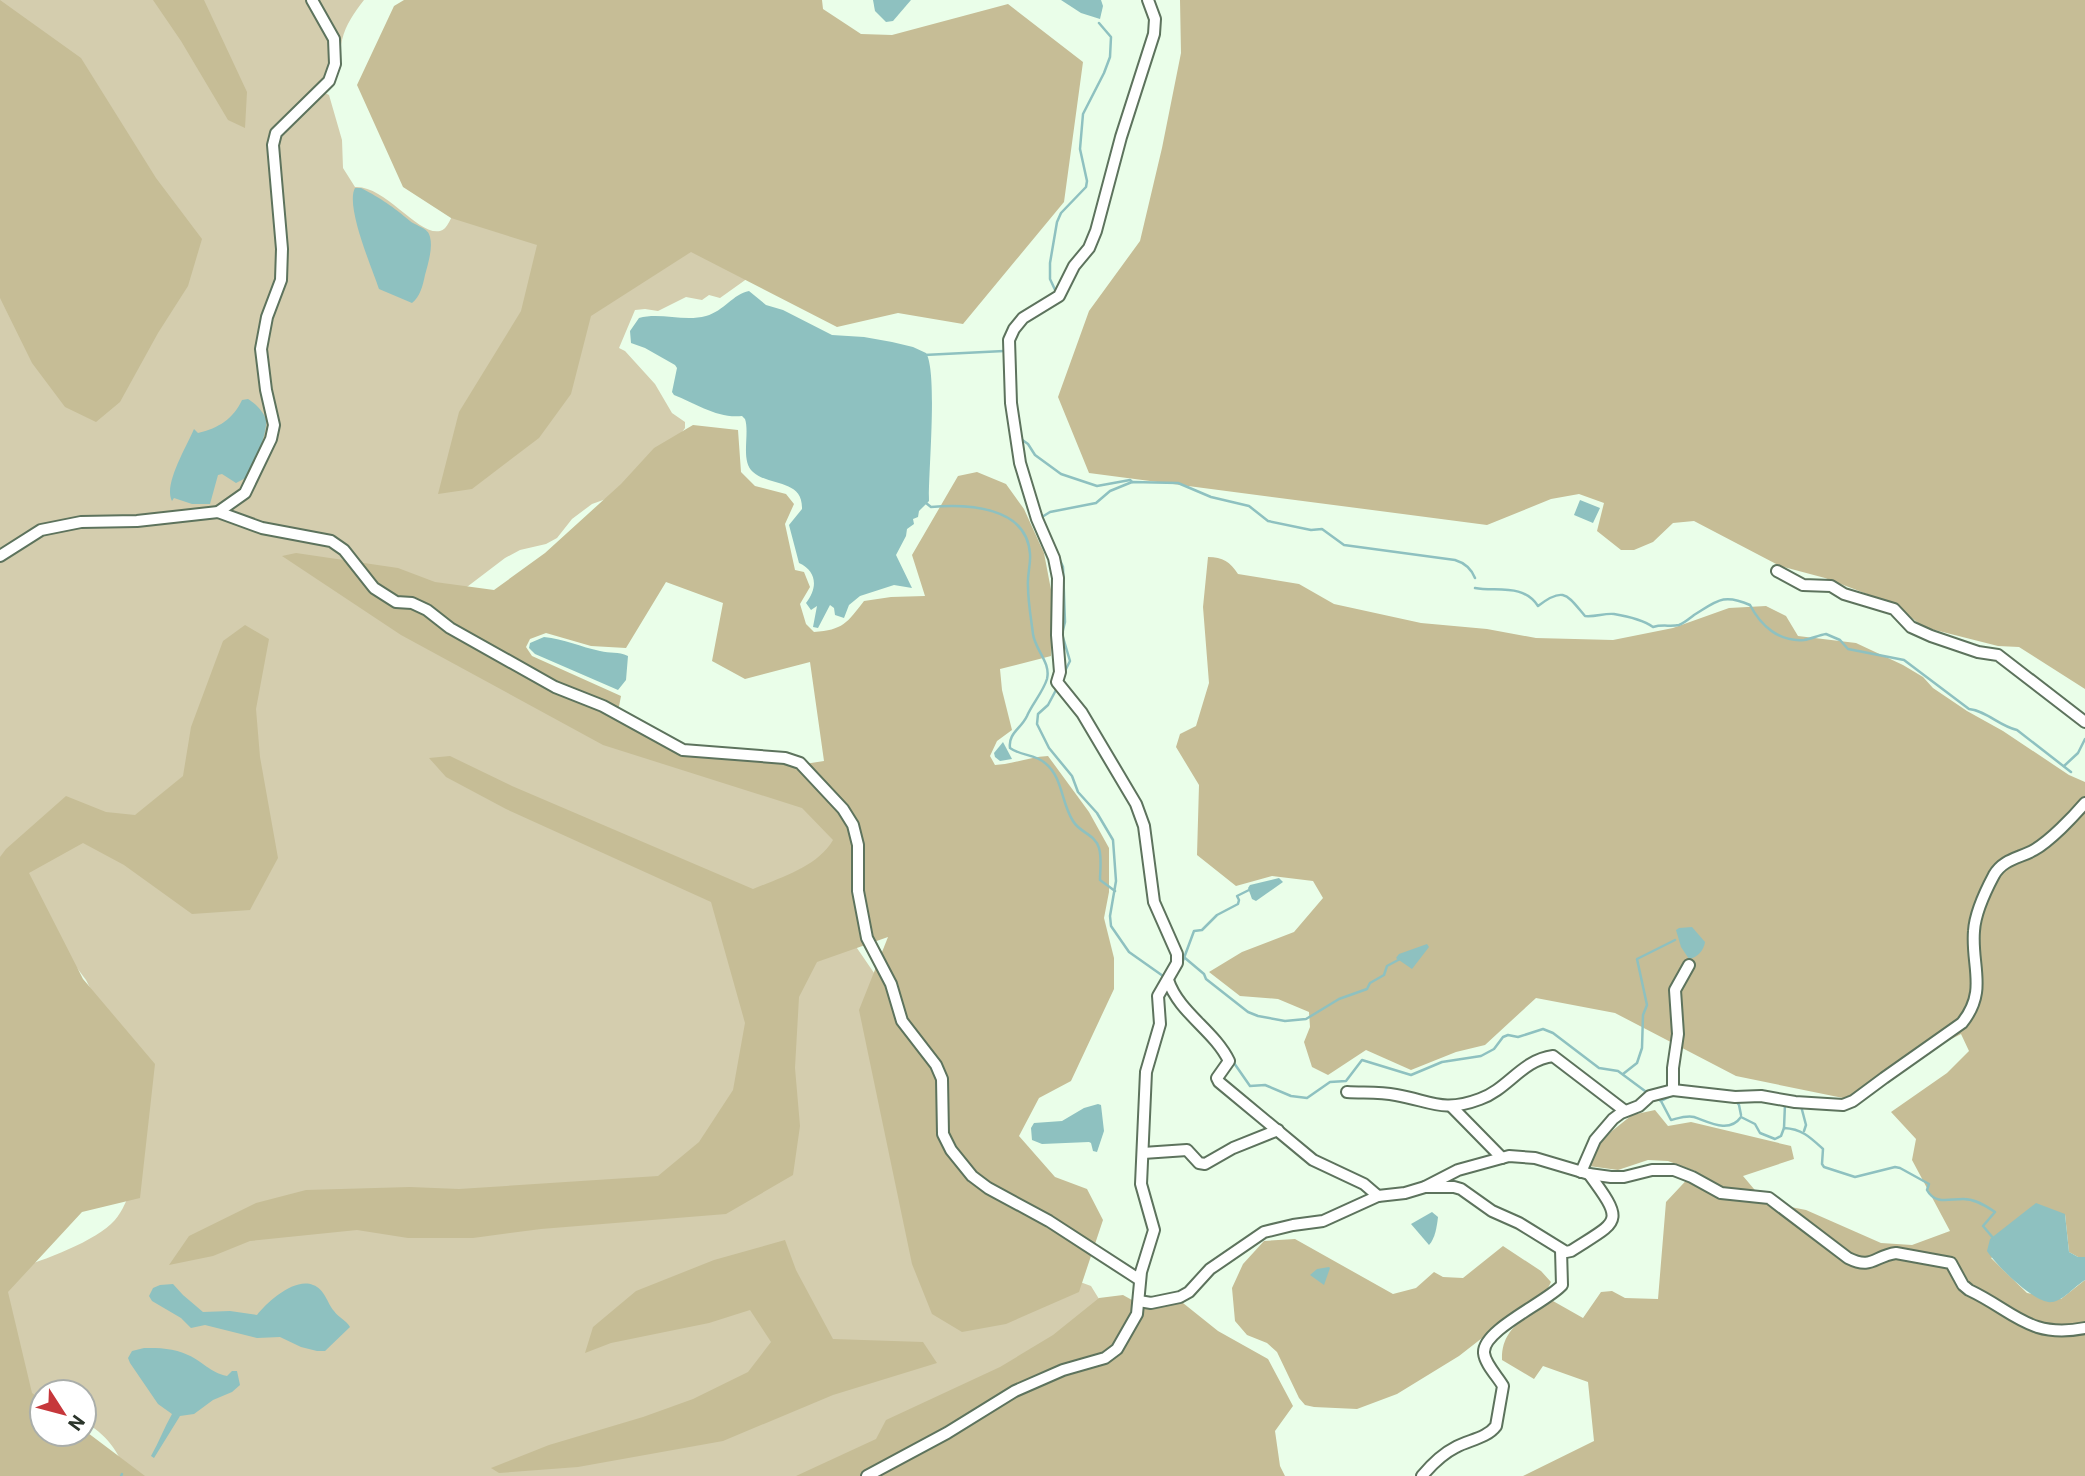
<svg xmlns="http://www.w3.org/2000/svg" width="2085" height="1476" font-family="Roboto,sans-serif">
<style>
.green{fill:#d4cdae}
.forest{fill:#c6bd96;fill-rule:evenodd}
.water{fill:#8ec1c0}
.lines{fill:none;stroke-linecap:round;stroke-linejoin:round}
.stream{stroke:#8ec1c0;stroke-width:2.5}
.minor-casing{stroke:#5d735d;stroke-width:14}
.minor{stroke:#fff;stroke-width:10}
</style>
<rect width="100%" height="100%" fill="#eafee9"/>
<path class="green" d="M 0,0 L 364,0 C 354,13 346,24 342,40 C 337,62 343,75 325,93 L 329,95 L 342,140 L 343,168 L 355,187 C 385,185 418,236 440,231 C 447,230 452,216 455,209 C 463,186 467,159 473,134 L 748,278 L 720,298 L 709,295 L 702,300 L 686,297 L 658,311 L 645,309 L 635,310 L 619,348 L 625,351 L 655,384 L 672,413 L 685,422 L 685,428 L 674,443 L 620,494 L 592,504 L 572,519 L 557,538 L 546,544 L 520,550 L 505,558 L 459,593 L 537,689 L 833,810 L 848,935 L 883,986 L 1061,1275 L 1091,1286 L 1107,1312 L 842,1476 L 126,1476 C 121,1453 105,1433 84,1422 L 84,1392 L 42,1392 L 42,1410 L 8,1386 L 6,1272 C 36,1263 88,1245 111,1224 C 121,1215 125,1203 131,1191 L 111,1029 L 86,980 L 62,948 L 0,892 Z"/>
<g class="forest">
<polygon points="0,0 81,58 156,178 202,239 188,286 158,333 120,402 96,422 65,407 32,363 0,298"/>
<polygon points="153,0 204,0 247,92 245,128 228,120 181,41"/>
<polygon points="404,0 822,0 823,9 861,34 892,35 1008,4 1083,62 1064,202 963,324 898,313 837,327 691,252 591,316 571,394 539,438 472,489 438,494 459,412 521,311 537,245 451,218 403,187 357,85 394,6"/>
<polygon points="1180,0 2085,0 2085,689 2019,647 1998,646 1923,627 1896,605 1825,578 1780,566 1694,521 1673,523 1653,542 1634,550 1621,550 1597,531 1604,503 1579,494 1551,499 1487,525 1089,473 1058,397 1089,311 1140,241 1162,148 1181,53"/>
<path d="M 693,425 L 738,430 L 741,472 L 755,486 L 786,494 L 794,504 L 785,524 L 795,570 L 804,572 L 810,587 L 800,604 L 806,624 L 814,632 C 843,630 847,623 864,601 L 891,597 L 925,596 L 912,555 L 958,476 L 977,472 L 1006,484 L 1024,509 L 1044,553 L 1052,595 L 1051,656 L 1000,669 L 1002,690 L 1012,730 L 997,741 L 990,756 L 995,765 C 1013,764 1029,757 1048,756 L 1089,812 L 1109,848 L 1109,892 L 1104,918 L 1114,958 L 1114,989 L 1071,1081 L 1039,1098 L 1019,1136 L 1055,1177 L 1087,1189 L 1103,1220 L 1079,1292 L 1006,1324 L 962,1332 L 932,1314 L 912,1264 L 859,1010 L 888,937 L 817,962 L 799,997 L 795,1068 L 800,1126 L 793,1175 L 726,1214 L 541,1229 L 473,1238 L 408,1238 L 357,1230 L 250,1241 L 213,1256 L 169,1265 L 189,1236 L 256,1203 L 306,1190 L 410,1187 L 459,1189 L 658,1176 L 699,1142 L 733,1090 L 745,1023 L 711,902 L 506,809 L 446,777 L 429,758 L 450,756 L 512,786 L 753,889 C 782,877 817,867 833,840 L 802,808 L 603,745 L 401,635 L 282,556 L 296,553 L 398,568 L 435,582 L 494,590 L 545,553 L 621,484 L 654,448 ZM 666,582 L 723,603 L 712,661 L 745,679 L 810,662 L 824,761 L 798,765 L 784,761 L 681,752 L 617,717 L 621,696 L 532,656 L 526,647 L 530,639 L 546,633 L 591,646 L 626,648 Z"/>
<path d="M 1208,557 C 1223,557 1230,562 1238,574 L 1299,584 L 1334,604 L 1421,623 L 1487,629 L 1536,638 L 1613,640 L 1673,628 L 1729,608 L 1766,606 L 1786,616 L 1798,636 L 1856,643 L 1903,665 L 1923,677 L 1933,688 L 1967,711 L 2003,731 L 2069,775 L 2085,782 L 2085,1257 L 2078,1257 L 2069,1252 L 2065,1214 L 1991,1258 L 2027,1293 L 2061,1299 L 2085,1280 L 2085,1476 L 1523,1476 L 1594,1441 L 1588,1382 L 1543,1366 L 1534,1379 L 1502,1360 C 1501,1326 1528,1317 1553,1301 L 1583,1318 L 1601,1292 L 1612,1291 L 1625,1298 L 1658,1299 L 1666,1202 L 1695,1171 L 1668,1161 L 1648,1160 L 1618,1170 L 1589,1166 L 1593,1151 L 1612,1131 L 1632,1115 L 1655,1110 L 1668,1126 L 1691,1122 L 1791,1146 L 1794,1159 L 1743,1176 L 1765,1202 L 1806,1210 L 1881,1243 L 1912,1245 L 1950,1231 L 1912,1160 L 1916,1139 L 1891,1112 L 1947,1073 L 1969,1051 L 1961,1034 L 1880,1076 L 1848,1099 L 1736,1076 L 1615,1013 L 1536,998 L 1485,1045 L 1456,1052 L 1411,1070 L 1366,1050 L 1328,1075 L 1312,1067 L 1304,1042 L 1310,1027 L 1309,1012 L 1278,999 L 1240,996 L 1209,972 L 1242,952 L 1294,932 L 1323,898 L 1313,881 L 1272,876 L 1236,886 L 1197,855 L 1199,785 L 1176,747 L 1180,734 L 1196,726 L 1209,683 L 1203,607 Z"/>
<polygon points="245,625 269,639 256,709 260,757 278,858 250,910 192,914 124,865 83,843 29,873 83,979 155,1064 140,1198 82,1212 8,1292 32,1393 42,1400 42,1434 84,1434 84,1430 145,1476 0,1476 0,857 6,849 66,796 106,812 135,815 183,776 191,727 223,641"/>
<polygon points="1295,1239 1393,1294 1416,1288 1434,1272 1443,1277 1463,1278 1503,1246 1541,1271 1551,1282 1545,1294 1518,1310 1459,1356 1397,1394 1357,1409 1314,1407 1305,1405 1299,1398 1277,1352 1267,1343 1247,1335 1235,1321 1232,1288 1243,1264 1264,1241"/>
<polygon points="785,1240 796,1270 833,1339 923,1342 937,1363 833,1395 723,1441 578,1467 499,1473 491,1468 549,1445 643,1417 693,1399 748,1372 771,1342 750,1310 709,1323 611,1343 585,1353 593,1327 636,1291 714,1260"/>
<polygon points="1123,1295 1148,1309 1183,1303 1218,1331 1268,1359 1293,1406 1275,1431 1280,1466 1285,1476 796,1476 876,1439 886,1420 1000,1367 1053,1335 1099,1298"/>
</g>
<g class="water">
<polygon points="873,0 911,0 893,21 886,22 875,11"/>
<polygon points="1061,0 1101,0 1103,6 1100,19 1081,13"/>
<path d="M 355,188 L 361,188 C 382,199 392,206 410,221 C 416,226 429,228 430,237 C 433,248 428,264 425,275 C 423,285 420,297 412,303 L 379,289 C 372,268 345,206 355,188 Z"/>
<path d="M 749,291 L 766,305 L 783,310 L 832,335 L 864,337 L 892,342 L 913,347 L 926,353 C 938,372 928,475 929,501 L 919,511 L 918,517 L 913,519 L 914,524 L 907,529 L 906,536 L 896,555 L 912,588 L 894,585 L 860,596 L 849,605 L 844,618 L 835,615 L 834,608 L 830,605 L 818,628 L 813,627 L 817,606 L 811,610 L 806,603 C 818,588 817,571 799,563 L 789,525 L 802,509 C 803,479 770,487 753,472 C 740,461 750,434 745,419 L 742,416 C 718,419 695,403 674,395 L 672,392 L 677,368 L 675,365 L 645,348 L 631,343 L 630,331 L 639,318 C 660,312 684,322 706,316 C 724,311 733,294 749,291 Z"/>
<path d="M 248,399 C 255,403 264,412 266,420 C 268,431 254,469 246,477 C 243,480 239,481 236,483 L 222,474 L 218,475 L 210,504 L 192,504 L 174,498 L 172,501 C 163,485 187,446 194,429 L 198,433 C 219,428 233,419 242,400 Z"/>
<polygon points="1580,500 1600,508 1593,523 1574,515"/>
<path d="M 544,637 C 564,639 581,647 600,651 C 610,654 618,651 628,656 L 626,680 L 618,690 L 535,654 L 529,648 L 530,643 Z"/>
<polygon points="1003,742 1012,759 1000,761 995,757 994,753"/>
<polygon points="1279,878 1283,882 1256,901 1252,899 1248,888 1250,885"/>
<path d="M 1692,927 L 1705,942 C 1704,950 1697,958 1689,959 L 1681,947 L 1676,930 L 1679,928 Z"/>
<polygon points="1427,944 1429,947 1412,969 1396,958 1399,954"/>
<polygon points="1098,1104 1101,1105 1104,1131 1097,1152 1093,1151 1091,1143 1089,1142 1042,1144 1032,1140 1031,1128 1034,1123 1062,1121 1084,1108"/>
<path d="M 2036,1203 L 2065,1214 L 2069,1252 L 2078,1257 L 2085,1257 L 2085,1280 C 2075,1286 2063,1301 2052,1302 C 2036,1305 1996,1265 1987,1251 L 1990,1239 Z"/>
<path d="M 1432,1212 L 1438,1217 C 1437,1226 1435,1239 1429,1245 L 1411,1224 Z"/>
<polygon points="1329,1267 1330,1268 1324,1285 1310,1275 1317,1269"/>
<path d="M 173,1284 L 183,1295 L 203,1312 L 230,1311 L 257,1315 C 267,1302 295,1277 313,1285 C 325,1289 327,1303 334,1311 C 339,1318 346,1320 350,1327 L 325,1351 L 317,1351 L 301,1347 L 280,1337 L 257,1338 L 205,1325 L 191,1328 L 181,1318 L 152,1301 L 149,1296 L 153,1288 L 160,1285 Z"/>
<path d="M 144,1348 C 159,1348 174,1348 188,1355 C 204,1362 209,1372 227,1376 L 232,1371 L 237,1371 L 240,1385 L 232,1392 L 213,1400 L 194,1414 L 180,1416 L 154,1458 L 151,1456 C 159,1442 164,1428 172,1414 L 158,1404 L 130,1363 L 128,1358 L 132,1351 Z"/>
</g>
<g class="lines">
<g class="stream">
<polyline points="1057,294 1050,279 1050,263 1057,222 1061,213 1086,187 1087,181 1080,149 1083,114 1104,73 1110,57 1111,37 1099,23"/>
<polyline points="924,355 1004,351"/>
<polyline points="1021,439 1028,444 1035,455 1061,474 1097,486 1130,480 1132,482"/>
<path d="M 926,503 L 931,507 C 967,504 1027,506 1030,554 C 1031,564 1027,575 1028,586 C 1028,602 1031,618 1033,634 C 1035,650 1051,662 1047,679 C 1043,692 1032,704 1027,716 C 1021,729 1008,733 1010,748 C 1021,756 1035,754 1045,763 C 1063,777 1061,803 1073,821 C 1080,833 1095,834 1099,848 C 1102,858 1100,870 1100,880 L 1115,891"/>
<polyline points="1040,514 1063,567 1065,622 1062,634 1070,661 1064,673"/>
<path d="M 1042,517 L 1050,512 L 1096,503 L 1110,491 L 1132,482 L 1178,483 L 1211,497 L 1249,506 L 1268,521 L 1311,530 L 1322,529 L 1344,545 L 1455,560 C 1465,563 1471,568 1475,578"/>
<path d="M 1475,588 C 1496,592 1523,583 1538,606 C 1564,586 1567,595 1585,616 C 1596,617 1604,613 1614,614 C 1626,616 1643,620 1653,627 C 1663,624 1670,627 1679,625 C 1684,623 1690,618 1694,615 C 1717,601 1723,593 1750,605 C 1761,626 1779,642 1804,640 C 1811,639 1819,635 1826,634 L 1840,640 L 1848,649 L 1904,660 L 1969,709 C 1987,711 1999,726 2017,730 L 2071,772"/>
<polyline points="1056,690 1048,705 1038,714 1037,724 1049,748 1072,776 1078,792 1097,813 1113,840 1116,881 1110,916 1111,926 1129,952 1163,976"/>
<polyline points="2064,766 2078,753 2085,739"/>
<polyline points="1185,958 1204,974 1206,979 1248,1012 1258,1016 1285,1021 1306,1019 1339,999 1367,989 1370,983 1384,975 1387,966 1400,959"/>
<polyline points="1181,966 1194,931 1202,930 1217,915 1238,904 1239,900 1237,896 1251,889"/>
<polyline points="1234,1063 1250,1086 1265,1085 1291,1096 1307,1098 1330,1082 1346,1081 1362,1060 1411,1075 1442,1062 1481,1056 1494,1049 1503,1037 1508,1035 1518,1037 1543,1029 1553,1033 1599,1068 1618,1071 1649,1094"/>
<polyline points="1623,1074 1637,1063 1642,1048 1643,1015 1647,1005 1637,959 1675,940"/>
<path d="M 1655,1098 L 1661,1101 L 1671,1120 C 1679,1118 1687,1115 1694,1117 C 1709,1122 1729,1134 1741,1117 L 1755,1124 L 1760,1133 L 1775,1139 L 1781,1136 L 1784,1128 C 1802,1129 1810,1137 1823,1149 L 1822,1164 L 1824,1167 L 1855,1177 L 1895,1167 L 1900,1168 L 1929,1184 L 1927,1190 C 1935,1205 1949,1199 1963,1199 C 1975,1199 1985,1205 1995,1212 L 1983,1226 L 1994,1239"/>
<polyline points="1735,1100 1739,1105 1741,1115"/>
<polyline points="1661,1101 1673,1095"/>
<polyline points="1801,1106 1806,1125 1804,1131"/>
<polyline points="1784,1128 1785,1104"/>
<polyline points="121,1476 122,1474"/>
</g>
<defs>
<g id="minor">
<polyline points="218,512 262,528 331,541 344,550 374,588 396,602 412,603 427,610 450,628 555,687 603,706 683,750 785,758 800,763 843,809 853,825 858,845 858,891 867,938 891,984 902,1021 936,1065 942,1079 943,1134 951,1150 972,1176 988,1188 1049,1221 1140,1280"/>
<polyline points="0,556 41,530 81,522 137,521 218,512 245,493 271,439 274,425 266,390 261,349 267,317 281,280 282,249 273,145 276,133 329,81 335,64 334,39 312,0"/>
<polyline points="1777,571 1803,585 1831,586 1844,594 1894,609 1911,627 1931,636 1978,652 1998,655 2085,722"/>
<path d="M 1168,980 C 1179,1013 1214,1030 1229,1061 L 1217,1078 L 1219,1082 L 1313,1160 L 1364,1184 L 1378,1196"/>
<path d="M 1673,1090 L 1735,1097 L 1761,1096 L 1795,1102 L 1843,1105 L 1853,1101 L 1884,1078 L 1962,1023 C 1988,991 1971,966 1974,931 C 1975,913 1986,890 1994,875 C 2003,859 2020,858 2034,850 C 2050,841 2073,817 2085,803"/>
<path d="M 1347,1092 C 1364,1093 1380,1092 1396,1095 C 1431,1101 1443,1113 1480,1099 C 1508,1089 1522,1060 1553,1056 L 1625,1111"/>
<polyline points="1452,1107 1502,1158"/>
<polyline points="1143,1153 1187,1150 1199,1163 1205,1164 1233,1148 1278,1130"/>
<polyline points="1581,1172 1595,1140 1613,1119 1621,1113 1639,1106 1650,1096 1673,1090 1673,1068 1678,1034 1675,990 1689,965"/>
<path d="M 1425,1187 L 1454,1187 L 1461,1189 L 1492,1211 L 1519,1223 L 1566,1252 L 1571,1251 C 1619,1220 1626,1224 1589,1174"/>
<path d="M 1139,1301 L 1151,1303 L 1180,1297 L 1189,1292 L 1210,1269 L 1264,1232 L 1293,1225 L 1323,1221 L 1378,1196 L 1405,1193 L 1425,1187 L 1458,1170 L 1509,1156 L 1535,1158 L 1589,1174 L 1611,1177 L 1624,1177 L 1652,1170 L 1674,1170 L 1692,1177 L 1721,1193 L 1769,1198 L 1848,1258 C 1872,1270 1874,1256 1896,1253 L 1951,1263 L 1963,1285 L 1969,1290 C 2014,1311 2029,1339 2085,1328"/>
<polyline points="867,1476 947,1433 1015,1391 1063,1370 1105,1358 1117,1349 1137,1314 1141,1272 1154,1230 1141,1184 1146,1072 1160,1024 1158,996 1177,963 1177,954 1154,902 1144,826 1136,804 1082,713 1057,682 1060,672 1057,635 1058,578 1054,558 1037,519 1020,463 1011,403 1009,340 1014,329 1023,318 1059,296 1074,266 1089,248 1096,231 1121,137 1154,34 1155,19 1148,0"/>
<path d="M 1422,1476 C 1432,1464 1442,1454 1456,1447 C 1469,1440 1487,1438 1496,1426 L 1503,1386 C 1498,1377 1485,1364 1484,1353 C 1482,1330 1547,1302 1562,1285 L 1561,1250"/>
</g>
</defs>
<use href="#minor" class="minor-casing"/>
<use href="#minor" class="minor"/>
</g>
<g transform="translate(63 1413) rotate(126)"><circle r="33" fill="#ffffff" stroke="#aaaeaa" stroke-width="2"/>
<path d="M0-5L12 26L0 18L-12 26Z" fill="#c6373b"/>
<text y="-10" font-size="19" font-weight="bold" text-anchor="middle" fill="#2b352b">N</text>
</g>
</svg>
